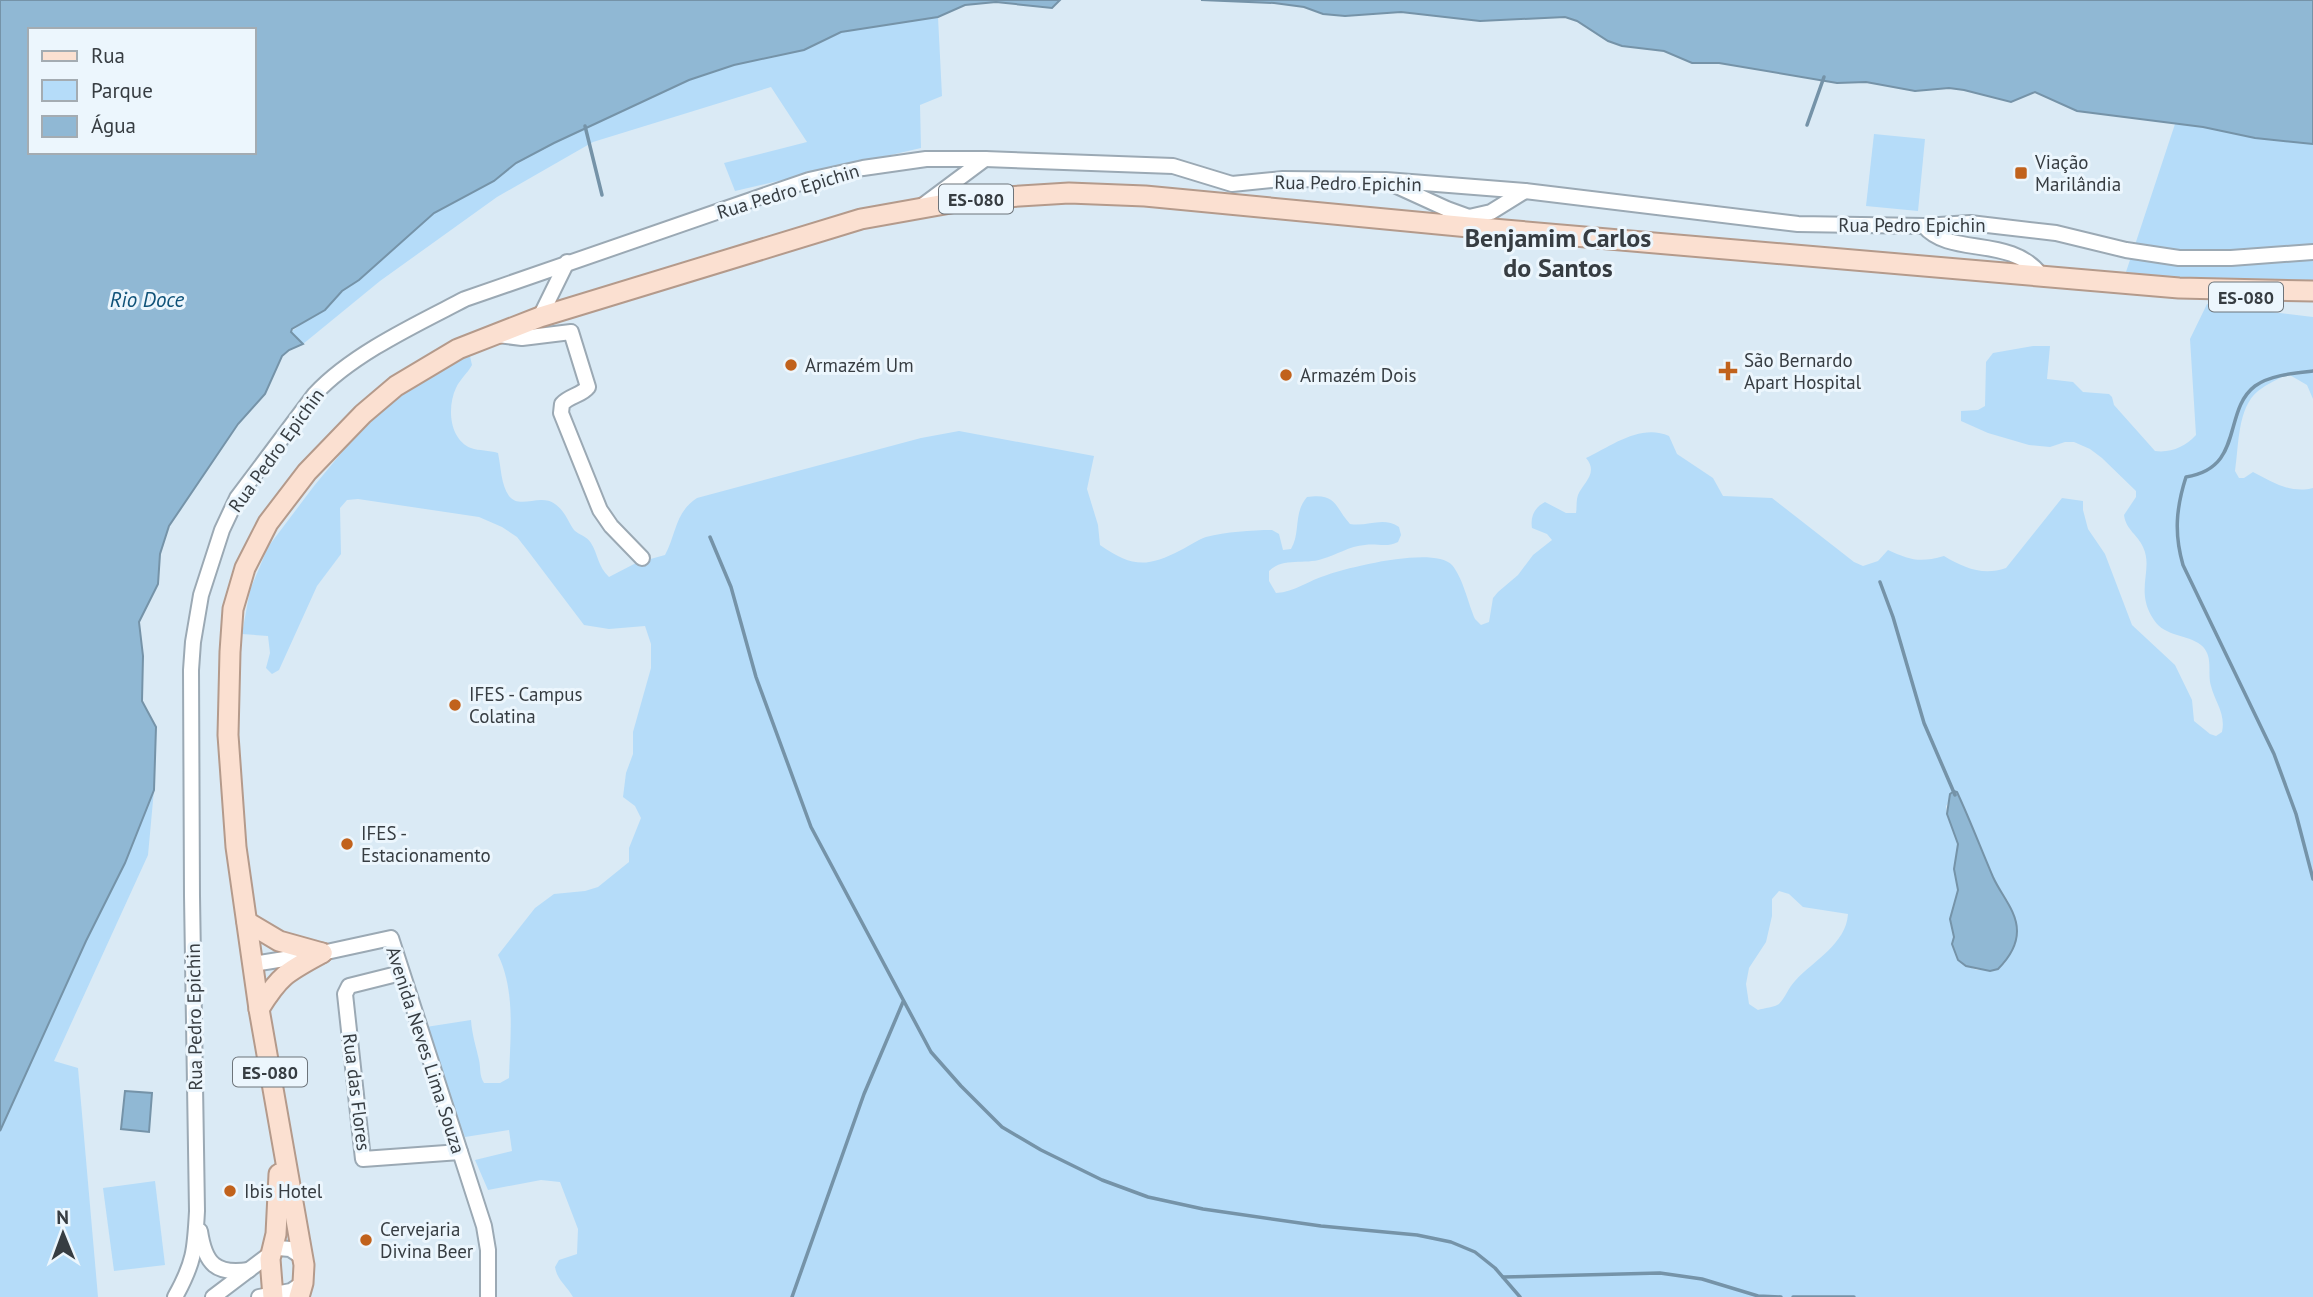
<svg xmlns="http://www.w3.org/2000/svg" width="2313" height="1297" font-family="'PT Sans',sans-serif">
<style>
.green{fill:#b5dcf9;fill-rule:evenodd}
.water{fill:#90b8d4;stroke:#7593a8;stroke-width:2;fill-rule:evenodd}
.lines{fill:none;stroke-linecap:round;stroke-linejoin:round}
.stream{stroke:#7593a8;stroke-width:3.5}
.minor-casing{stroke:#9ba9b4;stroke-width:18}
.major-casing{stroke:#b49a8b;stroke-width:23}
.minor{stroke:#fff;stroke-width:14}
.major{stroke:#fbe0d1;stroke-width:19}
.poi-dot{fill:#c1621c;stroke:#ecf6fd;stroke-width:2.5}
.labels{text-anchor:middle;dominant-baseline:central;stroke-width:6;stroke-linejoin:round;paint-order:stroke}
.shield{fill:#ecf6fd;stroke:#6d747a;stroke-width:2}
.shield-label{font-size:18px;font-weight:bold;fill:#373d42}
.poi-label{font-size:19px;fill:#373d42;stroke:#ecf6fd;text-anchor:start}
.street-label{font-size:19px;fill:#373d42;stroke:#ecf6fd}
.water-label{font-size:21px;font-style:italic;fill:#105379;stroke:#ecf6fd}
.district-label{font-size:26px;font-weight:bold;fill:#373d42;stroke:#ecf6fd}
</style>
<rect width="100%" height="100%" fill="#daeaf5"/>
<g class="green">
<polygon points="938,17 942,96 920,105 921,148 735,191 724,163 807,142 771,87 593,142 497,197 380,281 303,344 291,332 304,322 325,310 342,291 359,280 434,213 494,181 516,163 554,143 689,80 734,65 804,50 841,32"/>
<polygon points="2175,124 2203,127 2255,138 2313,144 2313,285 2213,282 2126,272"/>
<polygon points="1874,134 1925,139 1918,211 1866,206"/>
<path d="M 2207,304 L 2313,317 L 2313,399 L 2307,385 L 2288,374 C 2278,379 2267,384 2258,391 C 2237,408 2239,447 2235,471 L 2239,478 L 2244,478 L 2253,472 C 2272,482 2291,494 2313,488 L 2313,1297 L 573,1297 C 567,1286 557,1280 555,1267 L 559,1260 L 577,1254 L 578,1229 L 560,1182 L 541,1180 L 488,1190 L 475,1160 L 512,1151 L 509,1130 L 465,1137 L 435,1063 L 426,1027 L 471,1020 C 472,1035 476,1046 479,1060 C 481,1069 479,1075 484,1083 L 500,1083 L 509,1078 C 510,1038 516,991 498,955 L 535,908 L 554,894 L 585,891 L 598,887 L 629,862 L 629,848 L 641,818 L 635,806 L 623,797 L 626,773 L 633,754 L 633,732 L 651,668 L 651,644 L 645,626 L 609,629 L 584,625 L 528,551 L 517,537 L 502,527 L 479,517 L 358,499 L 347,500 L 340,508 L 341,554 L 317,586 L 279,670 L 272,674 L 266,668 L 270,653 L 268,636 L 242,634 L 250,590 L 268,547 L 314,486 L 347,446 L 394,399 L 424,377 L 469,352 L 472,365 C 467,374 460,379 456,388 C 447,407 449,439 471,448 C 479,451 489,450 498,453 C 501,467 501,485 509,496 C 520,510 540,493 555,504 C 565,511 567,520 574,530 C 579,535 587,536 591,543 C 598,554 598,567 609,577 L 636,563 L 665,555 C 676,535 675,512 697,498 L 921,438 L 959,431 L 1094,456 L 1087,489 L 1098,525 L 1100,545 C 1132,567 1146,568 1181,550 C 1189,546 1197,540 1206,537 C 1226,532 1251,530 1272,530 L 1279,534 L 1283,550 L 1291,549 C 1301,532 1293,513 1307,497 C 1337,493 1334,506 1350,524 C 1368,527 1383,516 1399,527 L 1401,535 L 1398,542 C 1386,548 1377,543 1365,545 C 1349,546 1337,555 1322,559 C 1304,565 1283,557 1269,571 L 1269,581 L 1276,593 C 1295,592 1309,580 1327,575 C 1350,567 1434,546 1452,565 C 1463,578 1468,603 1475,619 L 1481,625 L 1489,622 L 1493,598 L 1498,592 L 1518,575 L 1533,555 L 1552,540 L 1547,534 L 1532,528 C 1530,516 1535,507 1545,502 L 1566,513 L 1576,513 C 1577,508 1576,500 1578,495 C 1583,483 1599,473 1586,458 C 1611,446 1641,423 1669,436 L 1677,454 L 1713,478 L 1723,496 L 1772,498 L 1854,562 L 1863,566 L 1878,561 L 1888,550 C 1910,560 1919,563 1944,556 C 1964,568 1983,576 2006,568 L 2062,498 L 2083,501 L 2083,510 L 2088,529 L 2105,554 L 2132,625 L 2175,665 L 2192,700 L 2194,721 L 2210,734 L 2216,736 L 2222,732 C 2226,714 2215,702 2211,686 C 2207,672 2214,656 2201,645 C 2187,634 2165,637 2154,620 C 2134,591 2154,570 2143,547 C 2138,535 2126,530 2124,515 L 2136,497 L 2136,491 L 2102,458 L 2090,449 L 2074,442 L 2065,442 L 2050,447 L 2029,445 L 1988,433 L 1961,421 L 1961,411 L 1978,410 L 1985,406 L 1986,362 L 1993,353 L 2033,346 L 2050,346 L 2047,379 L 2073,382 L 2083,392 L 2109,394 L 2112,397 L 2114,405 L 2155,451 C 2171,453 2185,447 2196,435 L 2190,339 ZM 1957,792 L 1994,880 L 2008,901 L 2016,938 L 2014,947 L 2004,964 L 1977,970 L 1966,966 L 1958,960 L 1952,945 L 1954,937 L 1950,919 L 1958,890 L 1954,869 L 1958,844 L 1947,814 L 1946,806 ZM 1779,891 L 1789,894 L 1803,907 L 1848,914 C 1846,944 1814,960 1795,981 C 1789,987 1785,998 1779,1004 C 1775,1007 1764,1008 1758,1010 L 1749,1004 L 1746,984 L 1749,968 L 1766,942 L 1772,916 L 1772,899 Z"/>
<polygon points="154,790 148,855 54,1061 78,1068 98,1297 0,1297 0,1131 86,941 125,863"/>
<polygon points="155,1181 165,1265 114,1271 103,1188"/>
</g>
<g class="water">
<path d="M 0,0 L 1060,0 L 1052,8 L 996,2 L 965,5 L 938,17 L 841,32 L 804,50 L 734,65 L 689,80 L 554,143 L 516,163 L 494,181 L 434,213 L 359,280 L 342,291 L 325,310 L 292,329 L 291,332 L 303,344 L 289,350 L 282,356 L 265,394 L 238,424 L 169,526 L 160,554 L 158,584 L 139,622 L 143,656 L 142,701 L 156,727 L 154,790 L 125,863 L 86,941 L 0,1131 ZM 30,30 L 254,30 L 254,152 L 30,152 Z"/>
<polygon points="1201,0 2313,0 2313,144 2255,138 2203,127 2077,111 2035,92 2011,102 1964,90 1949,88 1915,91 1866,82 1837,83 1719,63 1692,63 1664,51 1622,46 1608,41 1577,21 1565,17 1480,21 1401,12 1345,16 1323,14 1304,7 1274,3"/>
<path d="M 1954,791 L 1957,792 C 1970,820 1981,849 1993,877 C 2001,895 2017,911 2017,931 C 2017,946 2008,959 1998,969 L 1990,971 L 1966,966 L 1958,960 L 1952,944 L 1954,937 L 1950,919 L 1958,890 L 1954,869 L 1958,844 L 1947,814 L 1950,794 Z"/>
<polygon points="125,1091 152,1093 149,1132 121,1129"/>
</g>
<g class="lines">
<g class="stream">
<polyline points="1807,125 1824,77"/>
<polyline points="585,126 602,195"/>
<path d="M 2313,371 C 2295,373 2270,375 2255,386 C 2222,411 2245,468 2186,477 C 2176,508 2174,534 2183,565 L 2274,754 L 2296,814 L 2313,879"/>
<polyline points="710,537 731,587 756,677 811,827 931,1052 961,1086 1002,1127 1041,1150 1102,1180 1148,1197 1203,1209 1321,1226 1417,1235 1451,1242 1475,1252 1495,1268 1520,1297"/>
<polyline points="1880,582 1893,617 1924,723 1955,795"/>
<polyline points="1503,1277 1660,1273 1702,1279 1758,1296 1781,1297"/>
<polyline points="792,1297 864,1094 903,1002"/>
<polyline points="1793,1297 1854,1297"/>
</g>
<defs>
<g id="minor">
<polyline points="1390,183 1447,209 1469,217 1469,227"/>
<polyline points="922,206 985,159"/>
<polyline points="1469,217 1491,212 1525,191"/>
<path d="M 1924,226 C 1950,257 2011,235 2041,275"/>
<polyline points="540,317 567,262"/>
<path d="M 497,335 L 522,338 L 571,332 L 588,387 C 582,395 569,396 562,404 L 561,413 L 600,510 L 611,526 L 642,558"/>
<polyline points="253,964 322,953 391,938 484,1226 488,1250 488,1297"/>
<polyline points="401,973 349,986 345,994 363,1159 460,1152"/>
<path d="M 200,1231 C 205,1264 216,1275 249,1270"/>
<path d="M 175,1297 C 194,1263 195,1250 197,1211 L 192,896 L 191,670 L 193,642 L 201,595 L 222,530 L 237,498 L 315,394 C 352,354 417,324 465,299 L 809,180 L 863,168 L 926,159 L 985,159 L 1173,166 L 1232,184 L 1283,179 L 1386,180 L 1525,191 L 1798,224 L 1924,226 L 1970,223 L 2056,233 L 2126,250 L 2179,258 L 2231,258 L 2313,252"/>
<polyline points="213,1297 278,1248 290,1249 302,1257"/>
<polyline points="259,1297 291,1291 303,1283"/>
</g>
<g id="major">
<polyline points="247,922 279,941 322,953"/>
<path d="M 259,1009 C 280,975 287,972 322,953"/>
<polyline points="273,1297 270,1259 276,1234 279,1174"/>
<polyline points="299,1297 303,1283 304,1265 259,1009 236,847 228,735 230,652 233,609 245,568 268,523 307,472 363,414 396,386 458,349 540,317 861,219 973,199 1069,193 1145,196 1469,227 2179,288 2313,291"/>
</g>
</defs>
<use href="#minor" class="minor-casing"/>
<use href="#major" class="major-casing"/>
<use href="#minor" class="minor"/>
<use href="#major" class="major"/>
</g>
<g class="poi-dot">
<rect x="2014" y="166" width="14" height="14" rx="3.5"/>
<circle cx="791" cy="365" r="7"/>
<path d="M1724.5 360.5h7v7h7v7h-7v7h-7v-7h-7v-7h7z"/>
<circle cx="1286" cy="375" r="7"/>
<circle cx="455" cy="705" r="7"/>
<circle cx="347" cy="844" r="7"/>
<circle cx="230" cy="1191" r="7"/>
<circle cx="366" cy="1240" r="7"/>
</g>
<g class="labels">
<g class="shield">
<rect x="939" y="184.5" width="74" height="29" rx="5"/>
<rect x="2209" y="282.5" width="74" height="29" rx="5"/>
<rect x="233" y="1057.5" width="74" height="29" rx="5"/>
</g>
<g class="shield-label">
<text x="976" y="199">ES-080</text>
<text x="2246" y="297">ES-080</text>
<text x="270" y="1072">ES-080</text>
</g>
<g class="poi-label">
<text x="2035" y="162">Viação<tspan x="2035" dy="22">Marilândia</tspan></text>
<text x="1744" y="360">São Bernardo<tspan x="1744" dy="22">Apart Hospital</tspan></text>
<text x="805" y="365">Armazém Um</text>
<text x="1300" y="375">Armazém Dois</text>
<text x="469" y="694">IFES - Campus<tspan x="469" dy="22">Colatina</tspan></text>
<text x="361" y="833">IFES -<tspan x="361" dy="22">Estacionamento</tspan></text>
<text x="244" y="1191">Ibis Hotel</text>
<text x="380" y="1229">Cervejaria<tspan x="380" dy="22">Divina Beer</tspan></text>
</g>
<g class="street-label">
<text transform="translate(1348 183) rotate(1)">Rua Pedro Epichin</text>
<text transform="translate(788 191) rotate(-17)">Rua Pedro Epichin</text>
<text x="1912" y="225">Rua Pedro Epichin</text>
<text transform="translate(276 450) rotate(-54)">Rua Pedro Epichin</text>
<text transform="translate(194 1017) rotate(-91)">Rua Pedro Epichin</text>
<text transform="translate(426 1050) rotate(72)">Avenida Neves Lima Souza</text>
<text transform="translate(357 1092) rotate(83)">Rua das Flores</text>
</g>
<g class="water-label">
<text x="147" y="299">Rio Doce</text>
</g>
<g class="district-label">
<text x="1558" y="237">Benjamim Carlos<tspan x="1558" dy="30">do Santos</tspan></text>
</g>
</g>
<rect x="28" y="28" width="228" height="126" fill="#ecf6fd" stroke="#a4acb2" stroke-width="2"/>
<rect x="42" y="51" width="35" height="10" fill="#fbe0d1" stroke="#a4acb2" stroke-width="2"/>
<text x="91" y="63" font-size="21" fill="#373d42">Rua</text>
<rect x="42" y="80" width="35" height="21" fill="#b5dcf9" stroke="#a4acb2" stroke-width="2"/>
<text x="91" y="98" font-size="21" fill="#373d42">Parque</text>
<rect x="42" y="116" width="35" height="21" fill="#90b8d4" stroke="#a4acb2" stroke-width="2"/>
<text x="91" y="133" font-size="21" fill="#373d42">Água</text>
<g transform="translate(63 1234) rotate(359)" stroke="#ecf6fd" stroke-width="5" paint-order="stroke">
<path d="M0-5L12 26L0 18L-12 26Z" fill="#373d42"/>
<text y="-10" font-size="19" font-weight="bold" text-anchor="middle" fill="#373d42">N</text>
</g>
</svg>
